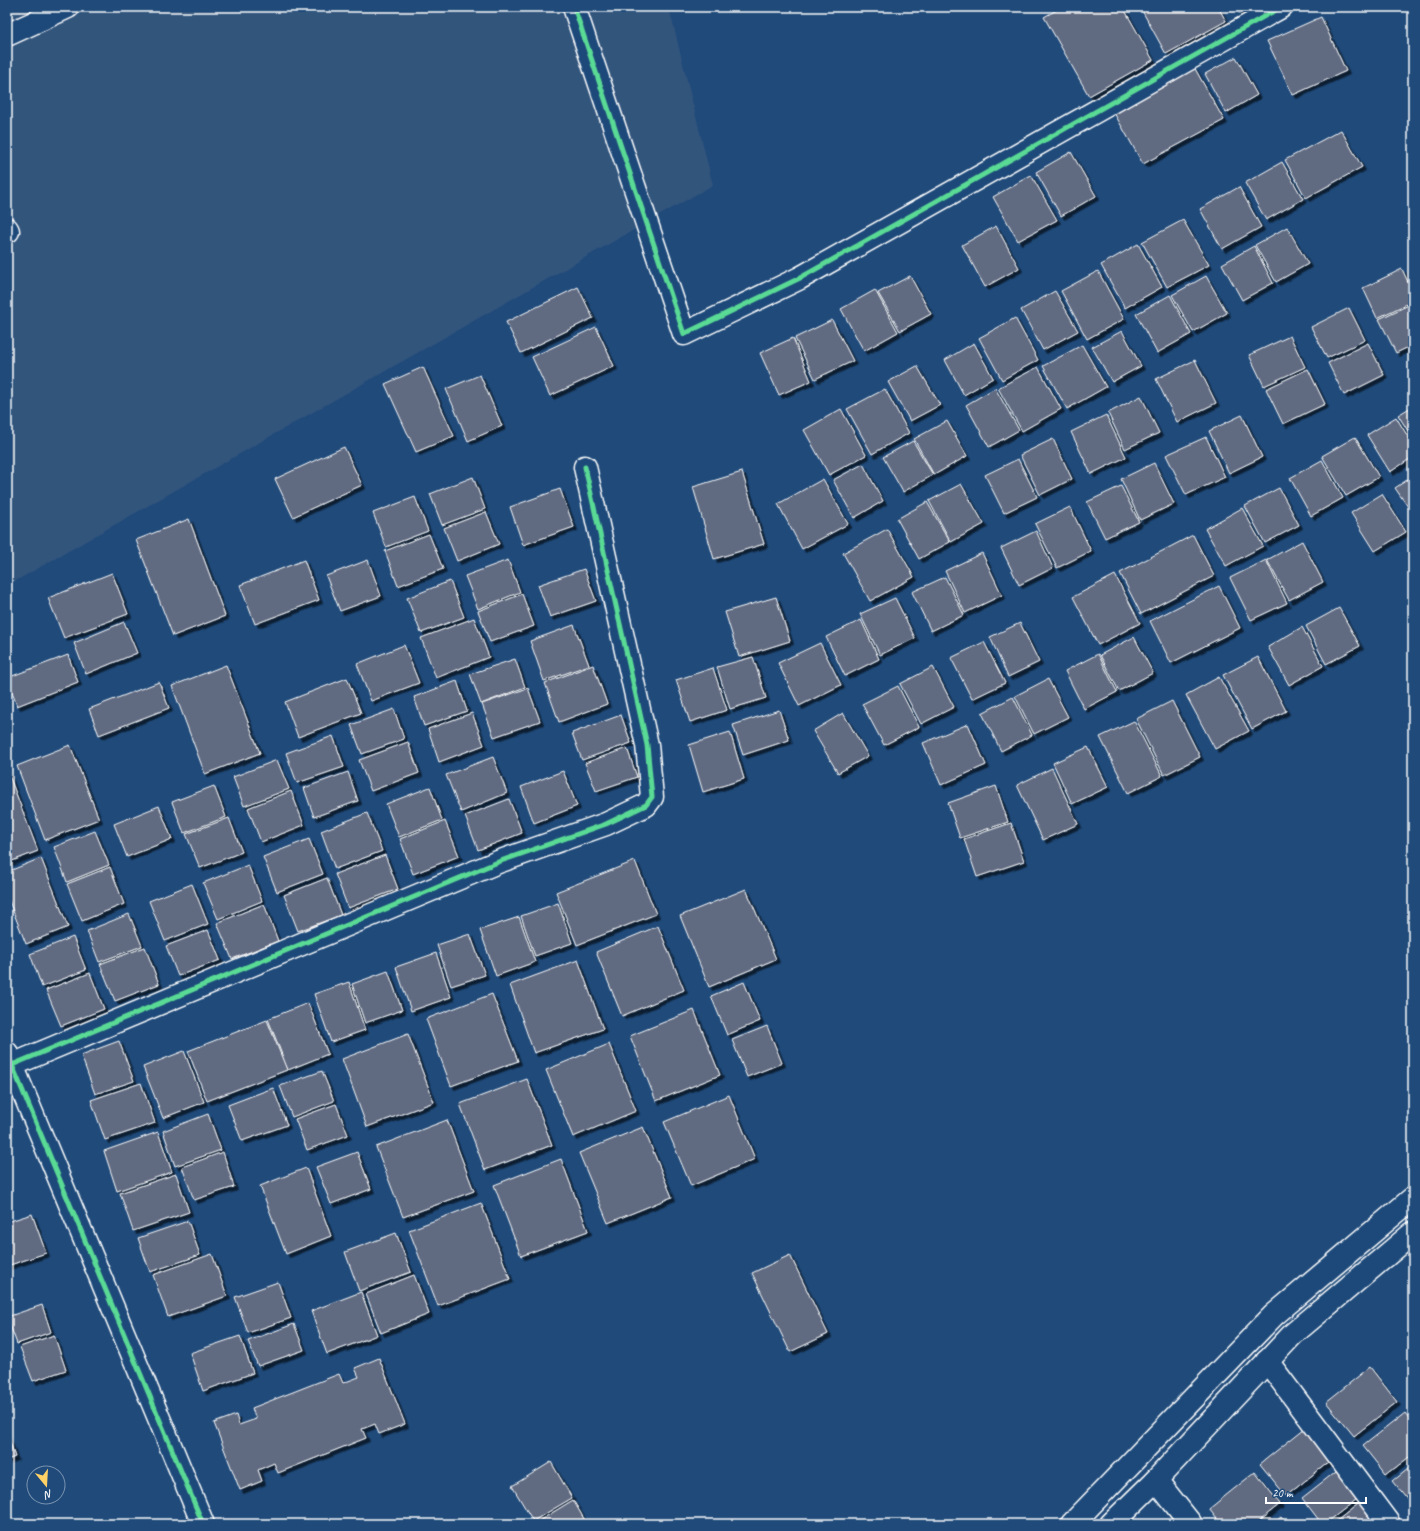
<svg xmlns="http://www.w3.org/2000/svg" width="1420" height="1531" font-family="Caveat,sans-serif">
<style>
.built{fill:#33547c}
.building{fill:#616b81;stroke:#fff;filter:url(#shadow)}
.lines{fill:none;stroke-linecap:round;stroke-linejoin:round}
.street-casing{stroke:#fff;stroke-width:25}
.secondary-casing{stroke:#fff;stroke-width:25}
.street{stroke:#1f4a7a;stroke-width:22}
.secondary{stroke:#1f4a7a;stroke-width:22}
.cycleway-casing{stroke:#1f4a7a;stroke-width:8}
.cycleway{stroke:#5adb95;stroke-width:5}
</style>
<defs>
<filter id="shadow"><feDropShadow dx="3.5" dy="3.5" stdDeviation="0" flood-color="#0009"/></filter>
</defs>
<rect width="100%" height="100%" fill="#1f4a7a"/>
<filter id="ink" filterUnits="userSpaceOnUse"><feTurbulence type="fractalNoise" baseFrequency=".025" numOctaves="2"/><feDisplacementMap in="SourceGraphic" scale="8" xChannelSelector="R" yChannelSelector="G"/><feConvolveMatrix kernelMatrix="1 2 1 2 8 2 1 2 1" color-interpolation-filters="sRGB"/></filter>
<g filter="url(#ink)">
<polygon class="built" points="7,7 669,7 713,185 7,586"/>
<g class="building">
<polygon points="1062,7 1123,7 1153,60 1089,96 1044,17"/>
<polygon points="1140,7 1218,7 1226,21 1166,54"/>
<polygon points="1237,7 1251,7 1239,13"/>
<polygon points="1321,17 1346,71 1293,95 1267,41"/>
<polygon points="1236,57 1257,95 1226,113 1205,74"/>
<polygon points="1194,67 1224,120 1143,164 1113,111"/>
<polygon points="1341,130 1362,167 1306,198 1285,160"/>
<polygon points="1071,152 1096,196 1061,216 1036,172"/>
<polygon points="1282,162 1303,199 1266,220 1245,183"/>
<polygon points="1031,175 1057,220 1018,241 993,197"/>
<polygon points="1239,187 1261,227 1222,249 1200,209"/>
<polygon points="1183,220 1209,265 1167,287 1142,242"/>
<polygon points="996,226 1019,268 985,287 962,245"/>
<polygon points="1287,227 1308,264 1276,282 1255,245"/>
<polygon points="1138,244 1162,287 1125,308 1101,265"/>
<polygon points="1254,246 1273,283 1242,300 1222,264"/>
<polygon points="1402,269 1413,293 1413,301 1377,318 1363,288"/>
<polygon points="1098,271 1124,319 1087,339 1061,291"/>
<polygon points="910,276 931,314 900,331 878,293"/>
<polygon points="1206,276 1227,313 1193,332 1172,295"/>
<polygon points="578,287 593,318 521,353 506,322"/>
<polygon points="875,290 898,332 864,351 841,309"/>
<polygon points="1055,291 1078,331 1043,350 1021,310"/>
<polygon points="1170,295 1191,334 1157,353 1136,314"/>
<polygon points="1413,303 1413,345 1396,353 1379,319"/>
<polygon points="1349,308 1365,340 1327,358 1311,327"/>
<polygon points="1015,318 1038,360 1002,380 979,338"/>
<polygon points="832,320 853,361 815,379 795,338"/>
<polygon points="596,327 614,366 550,396 532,357"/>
<polygon points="1122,331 1141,366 1112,382 1092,347"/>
<polygon points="1290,336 1305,367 1264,386 1249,355"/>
<polygon points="793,338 811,381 779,395 760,353"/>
<polygon points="974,343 993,378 964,395 945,360"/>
<polygon points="1368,343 1384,375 1344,395 1328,363"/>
<polygon points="1082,345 1106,387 1067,409 1043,366"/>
<polygon points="1195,360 1216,403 1177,422 1156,379"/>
<polygon points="917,366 940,405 910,421 888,382"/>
<polygon points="423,367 454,436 416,452 385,384"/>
<polygon points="1038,367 1061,409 1022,431 998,388"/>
<polygon points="1308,369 1325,404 1283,424 1266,389"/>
<polygon points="480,375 502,426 468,441 446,389"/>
<polygon points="995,388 1019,430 989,447 966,405"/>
<polygon points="885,389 909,433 872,454 847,409"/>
<polygon points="1141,396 1159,433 1125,449 1108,413"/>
<polygon points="1413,406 1413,439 1398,415"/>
<polygon points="841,409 866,455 829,475 804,430"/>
<polygon points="1106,415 1126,457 1091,474 1071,432"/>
<polygon points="1242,415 1262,457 1229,473 1209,431"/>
<polygon points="1396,417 1413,445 1413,457 1390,472 1367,435"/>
<polygon points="947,421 967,456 934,475 914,439"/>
<polygon points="1206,437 1225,477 1186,495 1166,455"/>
<polygon points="1355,437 1379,477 1346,496 1322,456"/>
<polygon points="1053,439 1072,479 1040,495 1020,455"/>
<polygon points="913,441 933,475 903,492 883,457"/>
<polygon points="344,447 362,485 293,517 275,479"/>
<polygon points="1018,459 1037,497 1004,513 985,475"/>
<polygon points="1322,460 1343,498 1311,516 1290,478"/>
<polygon points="1154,463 1174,504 1140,520 1121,479"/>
<polygon points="863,464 883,501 854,518 833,480"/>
<polygon points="742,472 764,544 714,559 693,487"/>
<polygon points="1413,476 1413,514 1395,488"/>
<polygon points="473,477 485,509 442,525 430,494"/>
<polygon points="823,479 848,524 802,549 778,504"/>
<polygon points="961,484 984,524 951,542 929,501"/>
<polygon points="1121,486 1139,522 1105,538 1087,502"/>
<polygon points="1279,488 1299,525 1265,543 1245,506"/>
<polygon points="560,489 574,527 523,545 510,507"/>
<polygon points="1382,494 1406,532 1375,551 1351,513"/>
<polygon points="415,497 428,531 386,547 373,513"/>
<polygon points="927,502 950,542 919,559 897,519"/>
<polygon points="1070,507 1091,551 1057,568 1035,524"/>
<polygon points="1242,508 1263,546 1226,566 1205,529"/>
<polygon points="486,512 499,544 457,561 444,528"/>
<polygon points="189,519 225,616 173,636 136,540"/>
<polygon points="887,529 914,577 870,601 843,553"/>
<polygon points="1036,531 1053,568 1019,585 1001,548"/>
<polygon points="429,534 443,569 398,586 385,551"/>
<polygon points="1193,535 1214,576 1141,614 1120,573"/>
<polygon points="1302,541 1323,582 1289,600 1267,560"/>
<polygon points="982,553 1002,595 965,613 945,571"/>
<polygon points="304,560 319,600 255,624 240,585"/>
<polygon points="368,560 381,596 340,611 326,576"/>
<polygon points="508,560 520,592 478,609 465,576"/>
<polygon points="1266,560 1287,603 1251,620 1230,578"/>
<polygon points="584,569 596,601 550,617 538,585"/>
<polygon points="112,573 128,614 64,638 48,598"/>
<polygon points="1115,575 1140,623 1098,645 1073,597"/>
<polygon points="945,577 964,615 931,631 912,592"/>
<polygon points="450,581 464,617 421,633 407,598"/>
<polygon points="1219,586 1240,628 1171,663 1150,621"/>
<polygon points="522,594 534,626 490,642 478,611"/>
<polygon points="776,597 790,641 739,657 725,612"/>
<polygon points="895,598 915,638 880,655 860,614"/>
<polygon points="1339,608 1360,646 1326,664 1306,626"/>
<polygon points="474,618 489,657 436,678 421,638"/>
<polygon points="861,620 879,659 845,676 826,637"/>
<polygon points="124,622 137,653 86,674 74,643"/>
<polygon points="1020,623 1039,662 1008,677 990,637"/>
<polygon points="574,625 589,665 544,681 530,641"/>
<polygon points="1302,627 1323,666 1289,685 1268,647"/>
<polygon points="1134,637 1153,673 1119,691 1100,655"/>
<polygon points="984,642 1005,683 972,699 951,658"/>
<polygon points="820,643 841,685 799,706 778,663"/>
<polygon points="404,645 419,683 371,701 357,664"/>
<polygon points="1098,654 1117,692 1084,709 1065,671"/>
<polygon points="68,655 78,682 17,706 7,678"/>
<polygon points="753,657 766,698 730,709 717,667"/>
<polygon points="1258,657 1286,711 1252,729 1223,675"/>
<polygon points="515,659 525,687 481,704 470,674"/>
<polygon points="226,665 260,753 205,774 172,686"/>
<polygon points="593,665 607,704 559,722 545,683"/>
<polygon points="933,667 954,707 921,724 900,684"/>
<polygon points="713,668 727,710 690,722 676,680"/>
<polygon points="1219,677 1249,731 1215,749 1186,695"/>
<polygon points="347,678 361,713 298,737 285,702"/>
<polygon points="1048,679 1068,717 1034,734 1015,696"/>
<polygon points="457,681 467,711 424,726 414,697"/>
<polygon points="159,682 169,708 99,735 89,709"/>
<polygon points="898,686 919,727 884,745 862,704"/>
<polygon points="528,688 540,721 494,737 482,704"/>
<polygon points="1013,697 1032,735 1001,751 982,713"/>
<polygon points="1172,701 1200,757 1164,775 1136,719"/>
<polygon points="394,709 404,739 362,754 351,725"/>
<polygon points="779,710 789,740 743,755 733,725"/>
<polygon points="472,713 484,745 439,762 428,729"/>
<polygon points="843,713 868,756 838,773 813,731"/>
<polygon points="621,715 631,743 582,760 572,733"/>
<polygon points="1134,721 1162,776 1128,793 1100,737"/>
<polygon points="968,724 986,765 941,785 923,743"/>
<polygon points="730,732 744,779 703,792 689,745"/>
<polygon points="333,736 344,767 297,783 286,753"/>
<polygon points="408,742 419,773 371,791 359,760"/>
<polygon points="70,745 99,819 45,840 17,766"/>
<polygon points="1088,747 1108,787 1072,804 1053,763"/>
<polygon points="627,748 637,777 596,791 585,763"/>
<polygon points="493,757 507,793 461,812 446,775"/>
<polygon points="277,760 289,789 244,806 233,777"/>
<polygon points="1052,768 1078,824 1043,840 1017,785"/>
<polygon points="7,770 38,851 7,863"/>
<polygon points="563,771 577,806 534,823 521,787"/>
<polygon points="348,772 358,801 314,817 304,788"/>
<polygon points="214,786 226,817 184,833 172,802"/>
<polygon points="996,786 1008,822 960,838 948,803"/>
<polygon points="430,787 442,820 399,837 386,804"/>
<polygon points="291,791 304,825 261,842 248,808"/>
<polygon points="509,799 522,833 478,850 465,816"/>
<polygon points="159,806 172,839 127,857 114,824"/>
<polygon points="367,813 382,851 335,869 321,831"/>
<polygon points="229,818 242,852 200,868 186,834"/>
<polygon points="445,821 459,856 413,874 400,839"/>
<polygon points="1011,823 1024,861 977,877 964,839"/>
<polygon points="95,831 109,865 67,882 54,847"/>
<polygon points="309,839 323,874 277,892 263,857"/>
<polygon points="385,855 398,889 348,908 335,874"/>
<polygon points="41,858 68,927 26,944 7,896 7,872"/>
<polygon points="635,861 656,914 577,945 556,892"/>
<polygon points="248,865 262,901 218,919 203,883"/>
<polygon points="110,867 124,904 82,921 67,884"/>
<polygon points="327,878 341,915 298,931 284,895"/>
<polygon points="192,884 208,924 165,941 149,901"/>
<polygon points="746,889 776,959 709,987 680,916"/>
<polygon points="558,903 572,943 535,956 521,916"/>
<polygon points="264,904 278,941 232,959 217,923"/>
<polygon points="129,914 142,946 99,962 87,931"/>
<polygon points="519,917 535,962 496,976 480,930"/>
<polygon points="658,926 684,990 622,1016 596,952"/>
<polygon points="208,930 220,960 178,976 166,946"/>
<polygon points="470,934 485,975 451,986 437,945"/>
<polygon points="73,937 86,970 42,987 30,954"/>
<polygon points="145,947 159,984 115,1001 100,964"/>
<polygon points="436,953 451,997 411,1011 396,967"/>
<polygon points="578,960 603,1029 534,1053 510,985"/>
<polygon points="388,971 402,1010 365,1023 352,984"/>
<polygon points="90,973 104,1009 61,1026 46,990"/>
<polygon points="349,982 365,1030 331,1042 314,994"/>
<polygon points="744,982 760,1021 727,1035 711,996"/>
<polygon points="492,994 518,1061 451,1086 426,1019"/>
<polygon points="308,1003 328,1054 288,1070 268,1019"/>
<polygon points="694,1010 720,1075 656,1101 630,1036"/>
<polygon points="267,1020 287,1070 207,1101 188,1051"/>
<polygon points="767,1026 782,1063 747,1077 732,1040"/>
<polygon points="408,1034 434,1102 367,1127 342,1059"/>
<polygon points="119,1041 134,1081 95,1094 81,1055"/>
<polygon points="609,1044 636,1111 573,1137 546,1070"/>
<polygon points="184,1051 204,1102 163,1118 143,1067"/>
<polygon points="322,1071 334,1101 292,1117 280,1086"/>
<polygon points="527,1079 552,1145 485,1170 460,1104"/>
<polygon points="141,1083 155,1123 105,1140 91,1100"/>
<polygon points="273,1088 287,1125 242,1141 228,1105"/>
<polygon points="729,1095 755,1159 691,1186 664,1122"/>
<polygon points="336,1104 348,1135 307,1150 295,1119"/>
<polygon points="208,1114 221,1150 175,1166 163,1131"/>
<polygon points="447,1120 474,1191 403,1217 376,1147"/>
<polygon points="643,1127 672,1197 608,1223 579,1153"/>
<polygon points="158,1132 172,1172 117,1191 104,1151"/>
<polygon points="223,1152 234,1187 194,1200 182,1167"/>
<polygon points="357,1152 371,1189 331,1204 316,1167"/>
<polygon points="561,1159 588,1231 521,1256 494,1185"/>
<polygon points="306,1168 331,1236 286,1254 260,1186"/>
<polygon points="176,1174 189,1212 133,1231 120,1193"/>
<polygon points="481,1203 510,1279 438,1306 409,1230"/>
<polygon points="32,1214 46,1253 7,1266 7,1222"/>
<polygon points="188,1221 200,1255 150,1272 138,1238"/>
<polygon points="396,1233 411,1272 359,1291 345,1252"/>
<polygon points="212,1254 227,1296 168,1317 153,1275"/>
<polygon points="790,1255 828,1334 790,1352 752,1273"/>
<polygon points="414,1275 429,1314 381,1333 366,1294"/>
<polygon points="278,1282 291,1318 248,1333 235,1297"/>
<polygon points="361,1292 377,1335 327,1354 311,1311"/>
<polygon points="42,1305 51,1332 17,1344 7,1317"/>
<polygon points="294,1324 304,1350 258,1366 248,1341"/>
<polygon points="54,1335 66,1370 33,1381 20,1347"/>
<polygon points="240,1336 253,1373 203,1391 190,1353"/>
<polygon points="379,1358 405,1424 379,1434 375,1424 362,1429 366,1438 278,1473 274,1463 258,1470 262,1481 240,1490 214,1423 236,1415 239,1425 256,1419 252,1408 339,1374 343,1383 359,1377 355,1368"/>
<polygon points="1370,1367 1397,1402 1354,1436 1326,1402"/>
<polygon points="1405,1413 1413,1423 1413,1454 1386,1475 1363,1446"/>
<polygon points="1305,1428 1330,1461 1286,1496 1260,1464"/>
<polygon points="7,1434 15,1457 7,1460"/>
<polygon points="551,1462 572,1498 533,1521 512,1486"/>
<polygon points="1413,1465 1413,1500 1410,1502 1393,1481"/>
<polygon points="1339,1469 1361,1496 1325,1524 1322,1524 1302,1498"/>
<polygon points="1255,1472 1280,1504 1255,1524 1221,1524 1209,1509"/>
<polygon points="573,1500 587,1524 534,1524"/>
<polygon points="1363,1500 1382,1524 1333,1524"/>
<polygon points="1281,1517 1287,1524 1273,1524"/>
</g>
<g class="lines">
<defs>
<g id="street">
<polyline points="574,7 684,334 800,278 1281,7"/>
<polyline points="7,35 68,7"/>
<polyline points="7,229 8,231"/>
<polyline points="12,1065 498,862 606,824 646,805 652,797 647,745 585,467"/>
<polyline points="1267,1361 1389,1524"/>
<polyline points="1156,1480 1191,1524"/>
</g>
<g id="secondary">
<polyline points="7,1053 203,1524"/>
<polyline points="1072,1524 1274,1315 1413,1198"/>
<polyline points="1111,1524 1156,1480 1293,1334 1413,1233"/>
</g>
</defs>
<use href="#street" class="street-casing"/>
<use href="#secondary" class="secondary-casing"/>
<use href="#street" class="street"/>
<use href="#secondary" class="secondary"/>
<defs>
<g id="cycleway">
<polyline points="574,7 684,334 800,278 1281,7"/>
<polyline points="7,1053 203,1524"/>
<polyline points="12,1065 498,862 606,824 646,805 652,797 647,745 585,467"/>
</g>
</defs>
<use href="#cycleway" class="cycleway-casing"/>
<use href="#cycleway" class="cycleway"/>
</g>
</g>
<rect width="1420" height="1531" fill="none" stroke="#1f4a7a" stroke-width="24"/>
<rect x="12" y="12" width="1396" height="1507" fill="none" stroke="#fff" stroke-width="1.5" filter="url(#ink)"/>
<g transform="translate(46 1485) rotate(162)"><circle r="19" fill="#1f4a7a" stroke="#7992af"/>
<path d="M0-3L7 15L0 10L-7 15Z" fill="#ffd166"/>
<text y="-6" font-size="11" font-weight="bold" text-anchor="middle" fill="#ffffff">N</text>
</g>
<path d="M1266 1497v6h100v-6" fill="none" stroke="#ffffff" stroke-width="2"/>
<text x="1272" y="1497" font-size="12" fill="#ffffff" stroke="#1f4a7a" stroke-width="3" paint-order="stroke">20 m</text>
</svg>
